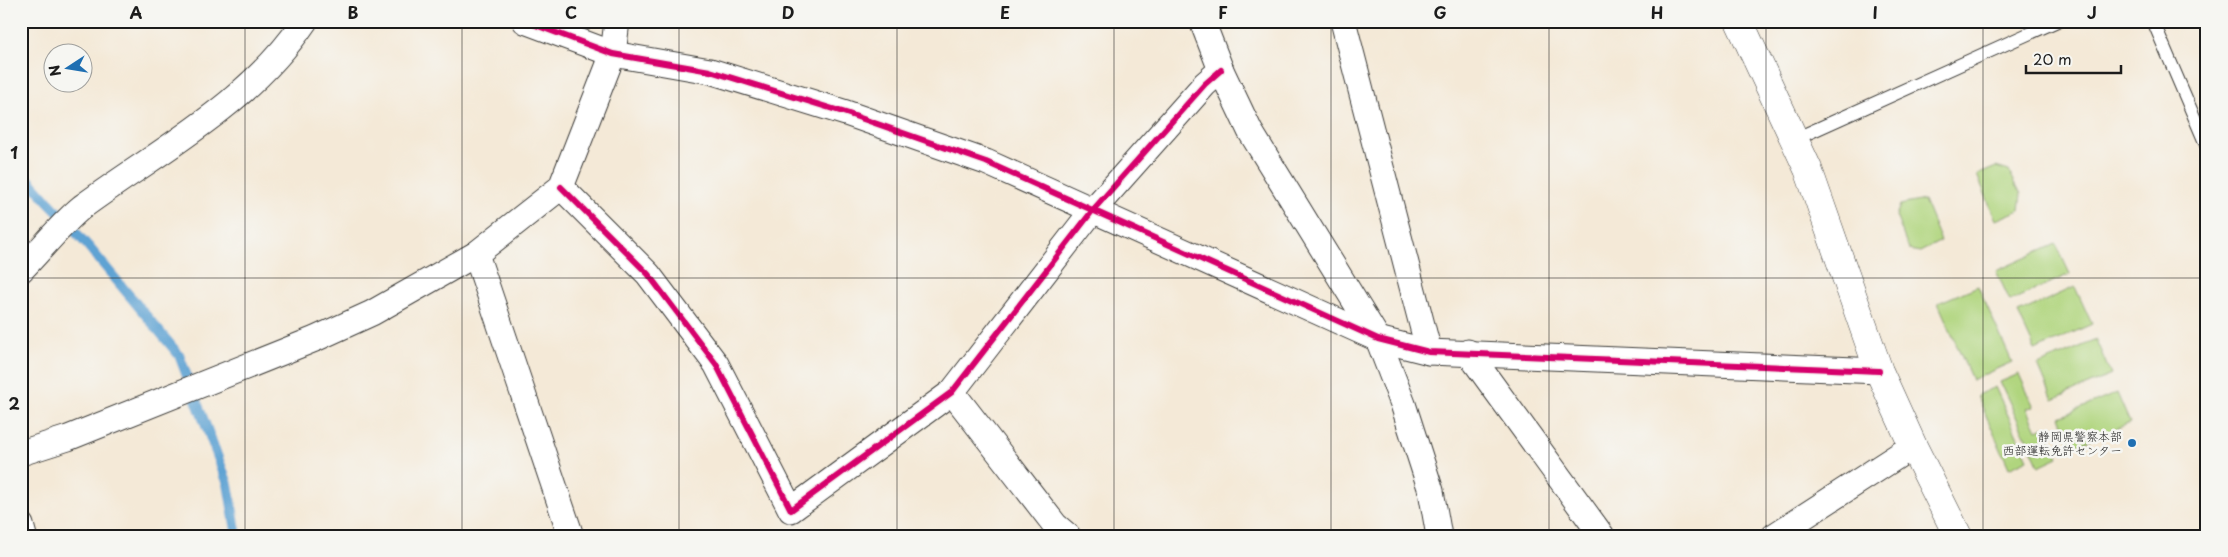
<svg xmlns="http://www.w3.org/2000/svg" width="2228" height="557" font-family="'Playpen Sans','Klee One',sans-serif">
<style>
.green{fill:#b0d57e;stroke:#66784d}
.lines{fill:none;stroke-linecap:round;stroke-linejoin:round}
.stream{stroke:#5ea3d3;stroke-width:10}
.service-casing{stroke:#3c3b38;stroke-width:14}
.minor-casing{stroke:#3c3b38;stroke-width:27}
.tertiary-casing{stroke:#3c3b38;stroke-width:29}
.service{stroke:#fff;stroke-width:12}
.minor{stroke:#fff;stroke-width:25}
.tertiary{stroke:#fff;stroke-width:28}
.cycleway-casing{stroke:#f6f6f2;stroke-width:9}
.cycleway{stroke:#d6006c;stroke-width:6}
.grid{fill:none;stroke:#1c1c1c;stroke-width:1;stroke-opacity:0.55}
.poi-dot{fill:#1f6fb2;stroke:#f6f6f2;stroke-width:2}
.labels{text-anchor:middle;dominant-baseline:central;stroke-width:5;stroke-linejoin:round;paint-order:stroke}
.poi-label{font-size:12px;fill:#1c1c1c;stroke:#f6f6f2;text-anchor:end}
.neatline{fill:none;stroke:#1c1c1c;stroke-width:2}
.grid-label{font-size:16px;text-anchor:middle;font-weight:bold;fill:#1c1c1c}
</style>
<rect width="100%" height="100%" fill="#f6f6f2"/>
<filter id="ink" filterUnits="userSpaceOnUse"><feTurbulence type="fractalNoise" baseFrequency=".02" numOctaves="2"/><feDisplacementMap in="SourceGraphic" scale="10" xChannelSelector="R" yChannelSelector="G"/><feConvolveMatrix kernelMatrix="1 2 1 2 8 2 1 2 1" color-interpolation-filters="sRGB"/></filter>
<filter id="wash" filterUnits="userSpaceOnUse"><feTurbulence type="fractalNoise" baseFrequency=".0096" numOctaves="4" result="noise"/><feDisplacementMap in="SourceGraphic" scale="20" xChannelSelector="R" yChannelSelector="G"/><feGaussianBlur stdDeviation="1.12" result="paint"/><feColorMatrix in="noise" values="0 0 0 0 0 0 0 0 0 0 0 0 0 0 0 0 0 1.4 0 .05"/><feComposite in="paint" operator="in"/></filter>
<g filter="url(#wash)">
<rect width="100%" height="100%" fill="#f4e9d7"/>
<g class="green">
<polygon points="2201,21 2207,21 2207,73 2196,48 2198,23"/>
<polygon points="1996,167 2009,171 2021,194 2019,210 1996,220 1977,175"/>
<polygon points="1924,200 1941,241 1920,252 1909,250 1896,216 1900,205"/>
<polygon points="2056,244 2070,274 2010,301 1996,271"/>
<polygon points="1978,286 2012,362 1972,380 1938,303"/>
<polygon points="2075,287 2092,324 2035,350 2018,313"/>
<polygon points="2096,340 2111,375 2053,400 2038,365"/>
<polygon points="2019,374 2034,407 2027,408 2037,430 2044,427 2058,457 2039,466 2000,382"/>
<polygon points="1995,387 2028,459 2009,468 1977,395"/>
<polygon points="2117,393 2130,423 2072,447 2060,417"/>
</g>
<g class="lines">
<polyline class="stream" points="21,171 88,246 179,355 228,484 237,536"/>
</g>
</g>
<g filter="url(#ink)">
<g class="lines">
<defs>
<g id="service">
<polyline points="2153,21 2207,147"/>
<polyline points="1795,139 2057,21"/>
</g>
<g id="minor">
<polyline points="525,21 613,54 710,71 846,113 986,162 1378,339 1429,352 1879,371"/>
<polyline points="1202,21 1221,70 1250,131 1378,339 1403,404 1431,491 1439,536"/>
<polyline points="1343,21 1429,352"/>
<polyline points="561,187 648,274 716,364 791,510 952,392 1093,210 1205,84 1221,70"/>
<polyline points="476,254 571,536"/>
<path d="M 21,270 C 40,251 62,223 82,207 C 161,149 248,105 305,21"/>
<polyline points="1468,352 1602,536"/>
<polyline points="952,392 1055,525 1068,536"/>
<polyline points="21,453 68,438 315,339 372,313 476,254 561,187 613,54 617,21"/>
<polyline points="21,525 24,536"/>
<polyline points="1774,536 1913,446"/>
</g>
<polyline id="tertiary" points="1739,21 1808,169 1879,371 1913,446 1958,536"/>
</defs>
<use href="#service" class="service-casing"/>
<use href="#minor" class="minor-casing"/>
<use href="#tertiary" class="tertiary-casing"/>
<use href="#service" class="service"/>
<use href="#minor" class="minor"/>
<use href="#tertiary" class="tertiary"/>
<defs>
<g id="cycleway">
<polyline points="525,21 613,54 710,71 846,113 986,162 1378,339 1429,352 1879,371"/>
<polyline points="561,187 648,274 716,364 791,510 952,392 1093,210 1205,84 1221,70"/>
</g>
</defs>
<use href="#cycleway" class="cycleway-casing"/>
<use href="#cycleway" class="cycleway"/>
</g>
</g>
<path class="grid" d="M 245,21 L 245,536M 462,21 L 462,536M 679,21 L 679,536M 897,21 L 897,536M 1114,21 L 1114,536M 1331,21 L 1331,536M 1549,21 L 1549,536M 1766,21 L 1766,536M 1983,21 L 1983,536M 21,278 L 2207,278"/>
<circle class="poi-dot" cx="2132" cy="443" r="5"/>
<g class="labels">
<g class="poi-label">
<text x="2122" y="436">静岡県警察本部<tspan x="2122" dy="14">西部運転免許センター</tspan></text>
</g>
</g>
<rect width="2228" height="557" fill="none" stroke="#f6f6f2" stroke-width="55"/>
<g transform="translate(68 68) rotate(258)"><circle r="24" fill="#f6f6f2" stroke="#9f9f9c"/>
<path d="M0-4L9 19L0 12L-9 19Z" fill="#1f6fb2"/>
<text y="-8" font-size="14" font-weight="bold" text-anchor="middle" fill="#1c1c1c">N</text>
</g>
<path d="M2026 65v8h95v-8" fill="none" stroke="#1c1c1c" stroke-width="2.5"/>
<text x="2033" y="65" font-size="15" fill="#1c1c1c" stroke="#f6f6f2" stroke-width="4" paint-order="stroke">20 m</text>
<rect x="28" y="28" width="2172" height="502" class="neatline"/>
<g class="grid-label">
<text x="136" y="19">A</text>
<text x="353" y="19">B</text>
<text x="571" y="19">C</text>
<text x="788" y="19">D</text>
<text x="1005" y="19">E</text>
<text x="1223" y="19">F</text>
<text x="1440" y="19">G</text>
<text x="1657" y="19">H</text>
<text x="1875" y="19">I</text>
<text x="2092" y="19">J</text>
<text x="14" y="159">1</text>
<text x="14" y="410">2</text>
</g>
</svg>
